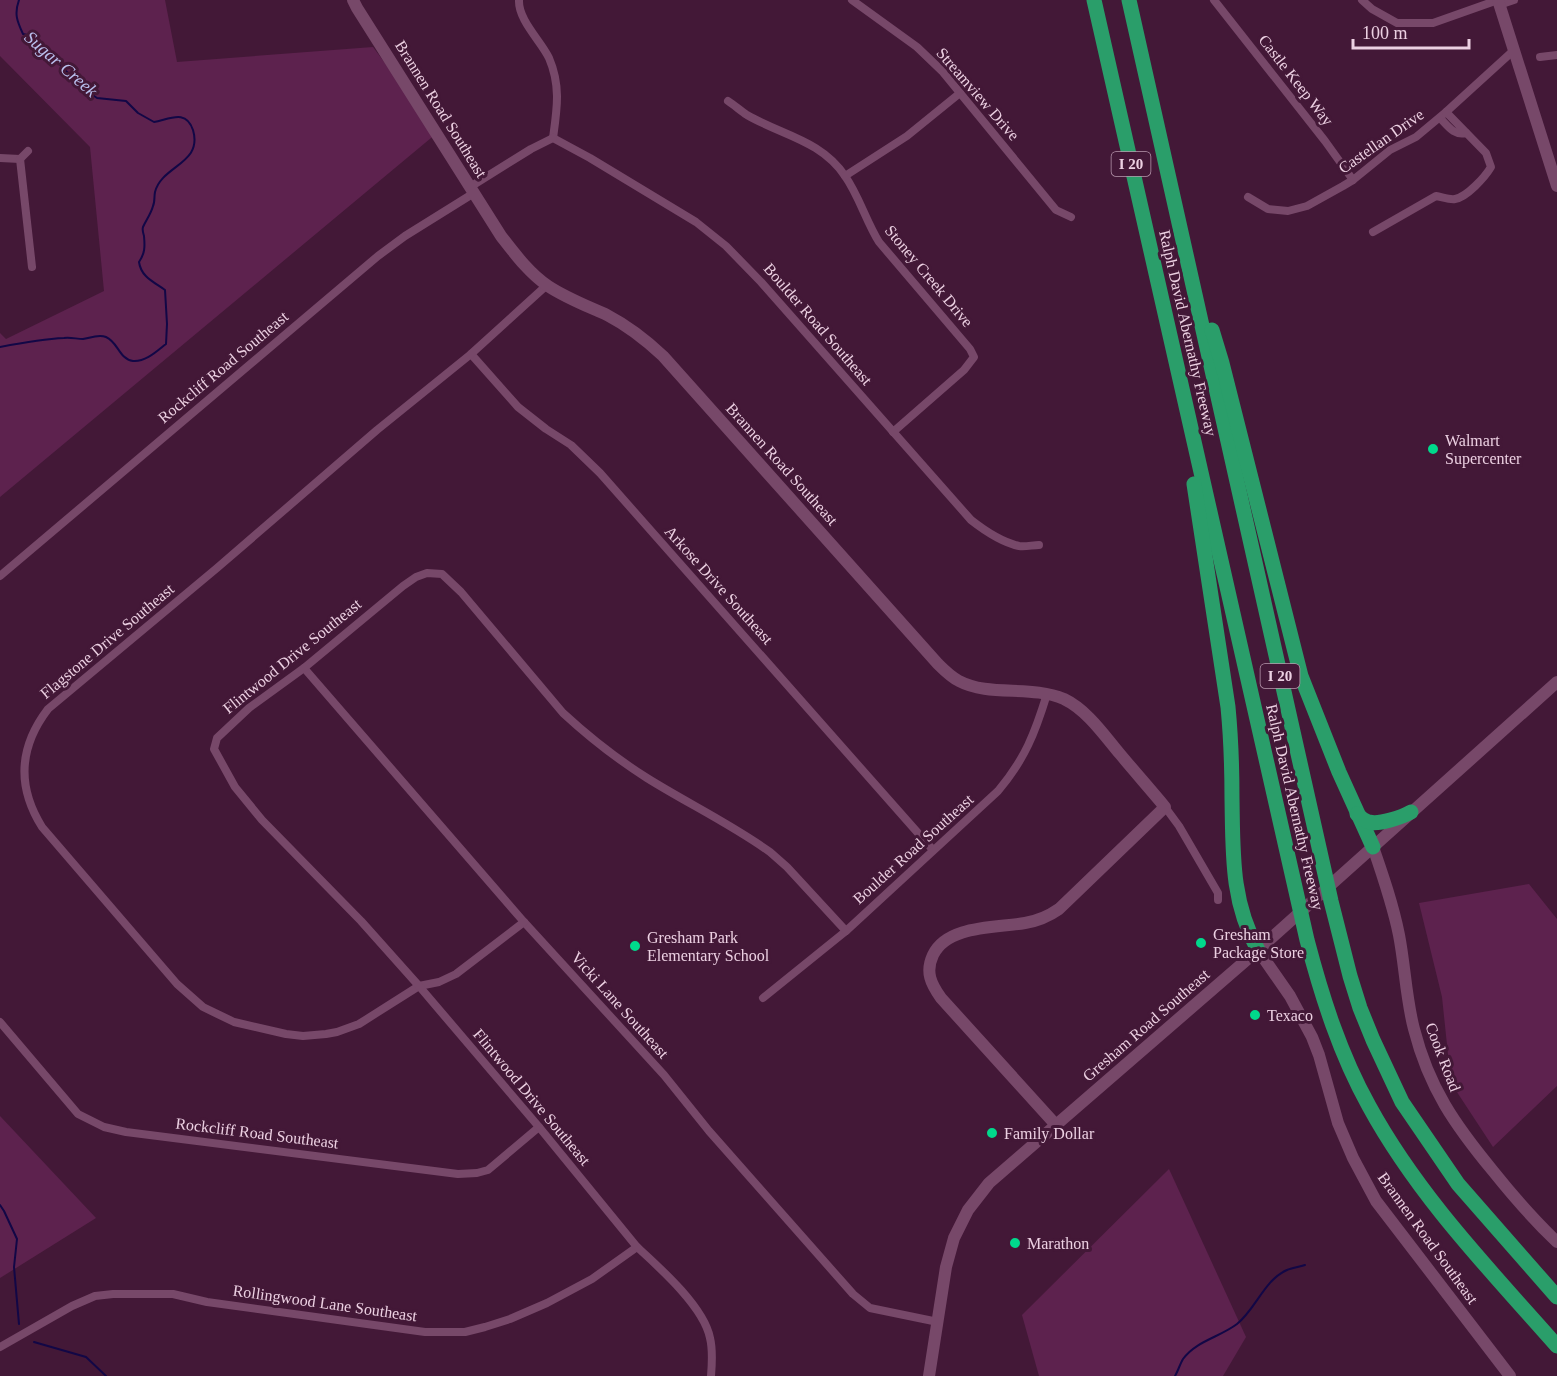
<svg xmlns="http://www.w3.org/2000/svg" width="1557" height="1376" font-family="Georgia,serif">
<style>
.green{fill:#5d224e}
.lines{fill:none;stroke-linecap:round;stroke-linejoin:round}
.stream{stroke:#120746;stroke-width:2}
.street{stroke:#774869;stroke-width:8}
.secondary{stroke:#774869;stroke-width:12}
.highway{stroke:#2a9e6a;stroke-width:15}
.poi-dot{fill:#00d98c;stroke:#431837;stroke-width:2}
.labels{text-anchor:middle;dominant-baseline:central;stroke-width:6;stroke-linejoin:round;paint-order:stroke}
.shield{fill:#431837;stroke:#b999af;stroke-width:1.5}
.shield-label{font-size:15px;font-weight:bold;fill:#ecd0e2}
.street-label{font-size:16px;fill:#ecd0e2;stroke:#431837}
.poi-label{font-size:16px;fill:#ecd0e2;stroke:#431837;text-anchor:start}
.water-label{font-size:18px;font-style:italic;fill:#b9bfed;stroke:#431837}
</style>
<rect width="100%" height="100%" fill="#431837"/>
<g class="green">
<polygon points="0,0 165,0 177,62 373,47 437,133 0,497 0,333 6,339 104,291 90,147 0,56"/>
<polygon points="1529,884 1557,919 1557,1086 1493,1147 1451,1083 1442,997 1419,903"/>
<polygon points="0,1116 96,1218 0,1278"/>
<polygon points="1169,1169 1246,1337 1223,1376 1039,1376 1022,1315"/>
</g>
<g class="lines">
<g class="stream">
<path d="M 0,347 C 21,343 43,339 64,338 C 70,337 77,339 83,339 C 90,338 98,334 106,337 C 118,342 119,359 133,361 C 146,362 157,351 166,344 L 167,324 L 165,290 C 154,282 141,277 139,262 C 145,253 145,247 144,236 C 143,233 142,230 143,227 C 146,220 151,214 153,206 C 155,202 154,197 155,192 C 162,165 203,164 193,130 C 186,109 170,119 154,122 L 138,113 L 126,101 L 97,98 L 84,89 L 67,72 L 40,43 L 32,36 L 23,34 C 17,21 14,14 19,0"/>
<polyline points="0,1205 4,1211 17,1239 14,1267 19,1324"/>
<polyline points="34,1342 86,1357 106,1376"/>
<path d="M 1175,1376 C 1178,1371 1180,1364 1183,1359 C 1196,1341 1220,1337 1237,1324 C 1256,1309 1264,1280 1287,1270 C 1292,1268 1299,1267 1305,1265"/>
</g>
<g class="street">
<path d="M 519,0 C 518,20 541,41 549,58 C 561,86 557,109 553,138"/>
<polyline points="852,0 917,47 942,71 1056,210 1071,217"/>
<polyline points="1214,0 1325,141 1353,180"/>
<polyline points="1362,0 1372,9 1397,23 1433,23 1498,0"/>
<polyline points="1498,1 1505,3 1514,0"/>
<polyline points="1540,57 1557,55"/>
<path d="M 728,101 C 734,105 741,111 747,115 C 781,135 821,140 845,176 C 859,196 866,221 879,242 L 970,349 L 974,357 L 964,370 L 893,432"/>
<path d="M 1440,118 C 1448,126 1454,136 1466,133"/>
<path d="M 553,138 L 590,158 L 696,222 L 726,246 L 761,282 L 971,520 C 985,531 1001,542 1019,546 C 1025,547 1033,545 1039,545"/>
<polyline points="0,158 20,159"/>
<polyline points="20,159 32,267"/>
<polyline points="20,159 28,151"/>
<polyline points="845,176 907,136 960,93"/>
<polyline points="470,187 531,149 553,138"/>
<polyline points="1248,197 1268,209 1288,211 1307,206 1343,186 1353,180 1390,150 1416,137 1446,112 1513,51"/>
<path d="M 1373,232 L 1436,196 C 1442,197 1450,200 1455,199 C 1467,197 1485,177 1491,167 L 1486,153 L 1446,112"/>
<polyline points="471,354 518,407 546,429 571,445 600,473 933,850"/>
<polyline points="0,576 378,256 405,236 474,193"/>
<polyline points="304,668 524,922 664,1075 709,1131 853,1294 870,1308 938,1322"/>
<polyline points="1165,807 1179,826 1218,893 1218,900"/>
<path d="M 524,922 L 456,974 L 439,982 L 419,986 L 359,1024 L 337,1032 L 326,1034 L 303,1036 L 286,1034 L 234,1022 L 203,1007 L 177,984 L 42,827 C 17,787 19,747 48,709 L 217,568 L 377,430 L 471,354 L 547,285"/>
<path d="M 763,998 L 846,931 L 998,791 C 1025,759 1035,733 1047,694"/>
<polyline points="0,1022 78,1114 104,1127 126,1132 458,1174 477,1173 488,1170 539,1127"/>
<polyline points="0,1347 72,1306 95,1296 113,1294 173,1294 207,1302 425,1332 465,1332 485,1327 510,1319 547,1303 592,1279 637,1247"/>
<path d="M 711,1376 C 712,1364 713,1350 710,1338 C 704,1307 660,1268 637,1247 L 539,1127 L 419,986 L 361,921 L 262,820 L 235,787 L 214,749 L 217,738 L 249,708 L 304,668 L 403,586 L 416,577 L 427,573 L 442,574 L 461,592 L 563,713 C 589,737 617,759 647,778 C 687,803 731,824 770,852 L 787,867 L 846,931"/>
</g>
<g class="secondary">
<path d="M 353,0 L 357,8 L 501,236 C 515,254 529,273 548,286 C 566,298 587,306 607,315 C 628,326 646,340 663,356 L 938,664 C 944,670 951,677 959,681 C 989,697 1031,685 1064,699 C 1087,710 1104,735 1120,754 C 1135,772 1150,789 1165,807 L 1059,909 C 1049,916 1037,921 1025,923 C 996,928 947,925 933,955 C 925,972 931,984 941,998 L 1056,1125"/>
<polyline points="1498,0 1557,186"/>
<path d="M 1373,847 C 1383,876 1393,905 1399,935 C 1405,966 1406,999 1414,1029 C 1429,1088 1455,1125 1493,1171 C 1513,1196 1534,1220 1557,1242"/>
<polyline points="1258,950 1290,996 1312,1037 1319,1055 1338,1123 1353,1158 1376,1201 1510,1376"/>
<polyline points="929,1376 946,1267 954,1238 968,1210 989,1183 1258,950 1557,682"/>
</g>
<g class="highway">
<path d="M 1094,0 L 1307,940 C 1322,997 1340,1054 1369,1106 C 1418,1196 1490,1270 1557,1346"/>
<polyline points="1129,0 1331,901 1350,976 1360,1008 1373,1040 1402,1102 1458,1184 1557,1297"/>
<polyline points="1212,330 1222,363 1301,676 1339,772 1373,847"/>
<path d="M 1194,484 L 1228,707 C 1231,738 1232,768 1232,799 C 1233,853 1231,902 1258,950"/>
<path d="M 1357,814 C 1361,818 1364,821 1369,822 C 1379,825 1402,817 1411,812"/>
</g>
</g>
<g class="poi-dot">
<circle cx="1433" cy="449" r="6"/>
<circle cx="1201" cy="943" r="6"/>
<circle cx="635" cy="946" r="6"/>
<circle cx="1255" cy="1015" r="6"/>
<circle cx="992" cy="1133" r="6"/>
<circle cx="1015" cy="1243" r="6"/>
</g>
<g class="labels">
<g class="shield">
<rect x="1111.5" y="152" width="39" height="24" rx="4.5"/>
<rect x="1260.5" y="664" width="39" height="24" rx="4.5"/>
</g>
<g class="shield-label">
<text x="1131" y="164">I 20</text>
<text x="1280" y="676">I 20</text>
</g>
<g class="street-label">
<text transform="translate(1296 80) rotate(52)">Castle Keep Way</text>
<text transform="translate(978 94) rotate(49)">Streamview Drive</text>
<text transform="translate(441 109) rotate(58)">Brannen Road Southeast</text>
<text transform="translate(1381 141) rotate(-35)">Castellan Drive</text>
<text transform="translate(929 276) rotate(50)">Stoney Creek Drive</text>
<text transform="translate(818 324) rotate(49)">Boulder Road Southeast</text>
<text transform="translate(1188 333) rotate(77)">Ralph David Abernathy Freeway</text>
<text transform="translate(223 367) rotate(-40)">Rockcliff Road Southeast</text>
<text transform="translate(782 464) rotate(48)">Brannen Road Southeast</text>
<text transform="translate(719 585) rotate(48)">Arkose Drive Southeast</text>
<text transform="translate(107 641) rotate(-40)">Flagstone Drive Southeast</text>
<text transform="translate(292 656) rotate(-39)">Flintwood Drive Southeast</text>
<text transform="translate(1295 807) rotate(77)">Ralph David Abernathy Freeway</text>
<text transform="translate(913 849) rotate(-42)">Boulder Road Southeast</text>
<text transform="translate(620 1005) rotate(48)">Vicki Lane Southeast</text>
<text transform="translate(1146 1025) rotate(-41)">Gresham Road Southeast</text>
<text transform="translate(1443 1057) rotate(69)">Cook Road</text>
<text transform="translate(532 1097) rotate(50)">Flintwood Drive Southeast</text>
<text transform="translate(257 1133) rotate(7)">Rockcliff Road Southeast</text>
<text transform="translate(1428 1238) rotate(54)">Brannen Road Southeast</text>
<text transform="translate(325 1303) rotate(8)">Rollingwood Lane Southeast</text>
</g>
<g class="poi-label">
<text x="1445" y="440">Walmart<tspan x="1445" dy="18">Supercenter</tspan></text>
<text x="1213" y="934">Gresham<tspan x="1213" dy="18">Package Store</tspan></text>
<text x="647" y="937">Gresham Park<tspan x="647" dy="18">Elementary School</tspan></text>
<text x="1267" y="1015">Texaco</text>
<text x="1004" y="1133">Family Dollar</text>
<text x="1027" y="1243">Marathon</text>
</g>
<g class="water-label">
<text transform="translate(61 64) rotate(41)">Sugar Creek</text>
</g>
</g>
<path d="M1353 39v9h116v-9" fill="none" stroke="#ecd0e2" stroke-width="3"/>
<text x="1362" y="39" font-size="18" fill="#ecd0e2" stroke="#431837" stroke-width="4.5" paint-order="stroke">100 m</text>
</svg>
